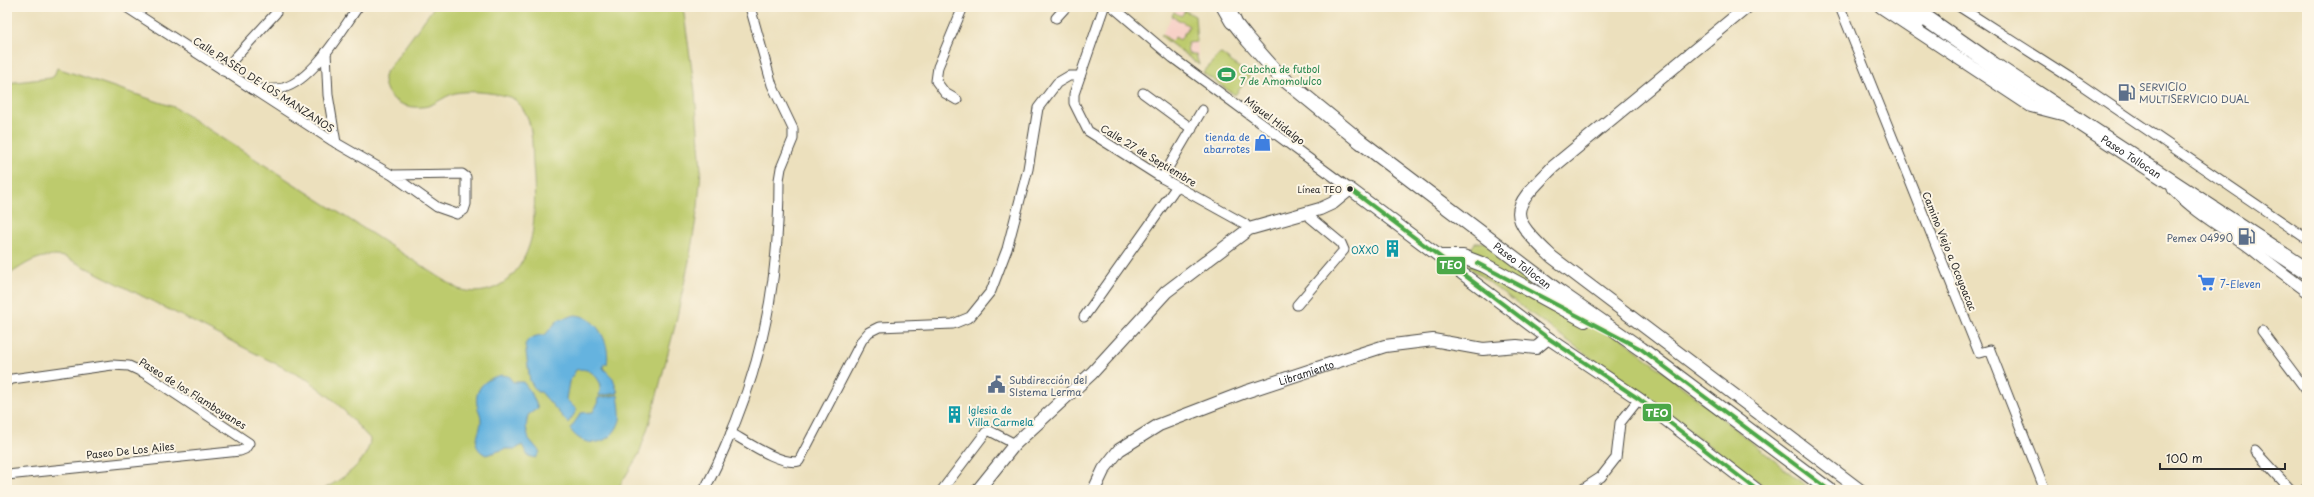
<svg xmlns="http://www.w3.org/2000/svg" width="2314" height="497" font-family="'Playpen Sans',sans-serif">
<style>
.built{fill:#f7d1c7}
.green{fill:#bdcb6d;stroke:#747b4c}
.water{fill:#65b3df;stroke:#486f85}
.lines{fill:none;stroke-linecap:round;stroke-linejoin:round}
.minor-casing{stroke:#484641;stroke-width:11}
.tertiary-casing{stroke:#484641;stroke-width:13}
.secondary-casing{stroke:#484641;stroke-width:14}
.trunk-casing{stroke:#484641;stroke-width:16}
.motorway-casing{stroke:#484641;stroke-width:18}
.minor{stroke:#fff;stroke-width:9}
.tertiary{stroke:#fff;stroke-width:11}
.secondary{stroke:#fff;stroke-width:12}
.trunk{stroke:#fff;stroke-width:14}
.motorway{stroke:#fff;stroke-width:16}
.bus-1-casing{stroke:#fcf5e5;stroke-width:7}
.bus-1{stroke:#4ba848;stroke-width:4}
.bus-dot{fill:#2b2b2b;stroke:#fcf5e5;stroke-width:1.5}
.labels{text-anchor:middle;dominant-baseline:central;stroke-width:4;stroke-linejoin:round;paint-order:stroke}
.bus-label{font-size:9px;fill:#2b2b2b;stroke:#fcf5e5;text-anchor:end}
.leisure-label{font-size:10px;fill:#27864d;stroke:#fcf5e5;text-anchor:start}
.street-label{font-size:10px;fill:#2b2b2b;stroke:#fcf5e5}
.service-label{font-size:10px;fill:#4e5e75;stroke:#fcf5e5;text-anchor:start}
.shop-label{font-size:10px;fill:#366cbe;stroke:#fcf5e5;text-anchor:end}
.culture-label{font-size:10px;fill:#0d838f;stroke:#fcf5e5;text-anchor:end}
.line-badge{stroke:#fcf5e5;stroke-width:1.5}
.badge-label{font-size:11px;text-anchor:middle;font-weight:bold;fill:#fff}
</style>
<rect width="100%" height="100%" fill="#fcf5e5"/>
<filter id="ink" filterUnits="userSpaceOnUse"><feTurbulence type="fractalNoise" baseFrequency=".025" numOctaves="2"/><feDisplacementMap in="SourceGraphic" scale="8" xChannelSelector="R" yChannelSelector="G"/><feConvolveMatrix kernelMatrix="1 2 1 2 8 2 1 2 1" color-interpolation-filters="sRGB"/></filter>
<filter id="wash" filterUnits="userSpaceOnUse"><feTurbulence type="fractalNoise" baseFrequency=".012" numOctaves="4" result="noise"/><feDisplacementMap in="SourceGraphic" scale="16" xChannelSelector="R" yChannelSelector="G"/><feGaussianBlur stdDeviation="0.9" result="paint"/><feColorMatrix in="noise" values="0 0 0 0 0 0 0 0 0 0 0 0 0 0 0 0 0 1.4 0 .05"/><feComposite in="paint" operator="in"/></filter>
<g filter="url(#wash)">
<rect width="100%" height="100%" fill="#ece0bd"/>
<polygon class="built" points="1177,7 1195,16 1199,65 1161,36"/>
<g class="green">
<path d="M 434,7 L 683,7 L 695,92 L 701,170 L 698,207 L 689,261 L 675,326 L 651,418 L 639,454 L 617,490 L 322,490 C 341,480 369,462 370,439 L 336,402 L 308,380 L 65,257 C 40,253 28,262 7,276 L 7,83 L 51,78 L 54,76 L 57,68 L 174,107 L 458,289 C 500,302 528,267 533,228 C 535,208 535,185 533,165 C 532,149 533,128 526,114 C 523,109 518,101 512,98 C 500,93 465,89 452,94 C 444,97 437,103 428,106 C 407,111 382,100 384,75 Z"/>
<polygon points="1185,11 1195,16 1197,42 1187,43 1188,54 1196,54 1199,65 1161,36 1162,34 1171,41 1175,37 1180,40 1189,26 1172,16 1174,12 1181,16"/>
<polygon points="1220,53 1250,76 1235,95 1203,73"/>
<polygon points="1484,242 1619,336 1811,490 1769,490 1470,268 1468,253 1475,243"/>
</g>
<g class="water">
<path d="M 575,315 C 597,316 611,344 607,364 L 604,363 L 603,368 L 613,378 L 618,393 L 599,396 L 601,385 C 596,374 588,367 576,370 L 569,382 L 566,399 L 577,410 L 568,423 L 541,392 L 537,392 L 530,381 L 525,345 C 528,337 538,335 545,335 L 558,320 Z"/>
<path d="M 502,375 L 508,376 L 513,382 L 523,382 L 531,392 L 538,408 L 528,415 L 526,427 L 529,439 L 540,452 L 536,458 L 528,456 L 522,445 L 516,449 L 505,449 L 486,455 C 468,446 481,434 481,420 C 481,414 478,410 477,405 C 474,388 486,378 502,375 Z"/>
<path d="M 618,395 C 619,403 621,413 620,420 C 613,445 584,451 570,429 L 581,413 L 593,412 L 597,405 L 598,398 Z"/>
</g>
</g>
<g filter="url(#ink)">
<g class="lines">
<defs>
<g id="minor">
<polyline points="126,7 331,140 392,175 437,207 457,214 464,210 466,204 466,177 462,174 392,175"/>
<polyline points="1104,7 1074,94 1074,103 1088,131 1162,178 1245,224 1249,229"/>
<polyline points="1113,7 1173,58 1350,189"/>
<polyline points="1840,7 1979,353 1990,350 2045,490"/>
<polyline points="1960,7 2080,84 2307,239"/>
<polyline points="1056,18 1066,7"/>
<polyline points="326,52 328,95 336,143"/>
<polyline points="223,71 276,13"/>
<path d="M 252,89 C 262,89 274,90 283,88 C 313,80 341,31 358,7"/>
<polyline points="1143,93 1192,129"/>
<polyline points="957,100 945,93 936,81 938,67 963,7"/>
<polyline points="1162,178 1202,110"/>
<polyline points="1297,305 1344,250 1341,243 1306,214"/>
<polyline points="1084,317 1177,186"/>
<polyline points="2262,331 2307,391"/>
<polyline points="7,382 12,379 112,365 129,366 144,373 249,443 245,449 240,451 7,475"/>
<path d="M 731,433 C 747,442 782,466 799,461 L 862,340 L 869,332 L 879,327 L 953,324 L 970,317 L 991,291 L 1007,249 L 1028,169 L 1038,108 L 1057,83 L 1069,76 L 1080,76"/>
<polyline points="2255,451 2291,490"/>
<path d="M 704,490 C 717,468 726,445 736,421 C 768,340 779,266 779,180 L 781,168 L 793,139 L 793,129 L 772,85 L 750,7"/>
<polyline points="942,490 986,432 990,431 1015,444"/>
<polyline points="1581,490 1601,477 1616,458 1620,423 1639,399"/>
</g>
<g id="tertiary">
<path d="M 2173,189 C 2196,213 2224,228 2251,248 C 2269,263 2288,277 2307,291"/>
<polyline points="2306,490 2307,489"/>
</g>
<g id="secondary">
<path d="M 1747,7 L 1553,167 C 1511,210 1505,213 1552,257 L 1860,490"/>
<polyline points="1881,7 2031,106 2062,114"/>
<polyline points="978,490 1015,444 1092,373 1166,292 1249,229 1320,209 1333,203 1350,189 1548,338 1639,399 1757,490"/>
<path id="s1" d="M 1094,490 L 1104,469 L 1119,450 L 1159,425 L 1245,392 L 1357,355 L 1385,346 L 1433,340 L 1483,349 L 1517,346 L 1536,348 L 1548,338"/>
</g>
<g id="trunk">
<path id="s2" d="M 1233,21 L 1248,40 L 1279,75 L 1361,142 L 1559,292 L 1641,349 L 1829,490"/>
<polyline points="1442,257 1463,257 1484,265 1585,320"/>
</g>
<g id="motorway">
<polyline points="1225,7 1233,21"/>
<polyline points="1893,7 1917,22"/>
<path id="s3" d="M 1910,7 L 1993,65 L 2307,271"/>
</g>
</defs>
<use href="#minor" class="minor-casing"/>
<use href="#tertiary" class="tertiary-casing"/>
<use href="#secondary" class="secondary-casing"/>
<use href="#trunk" class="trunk-casing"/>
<use href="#motorway" class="motorway-casing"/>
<use href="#minor" class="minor"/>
<use href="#tertiary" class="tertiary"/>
<use href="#secondary" class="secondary"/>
<use href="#trunk" class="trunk"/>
<use href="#motorway" class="motorway"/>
<defs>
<g id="bus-1">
<polyline points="1350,189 1548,338 1639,399 1757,490"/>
<polyline points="1477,263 1641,349 1829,490"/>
</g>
</defs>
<use href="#bus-1" class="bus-1-casing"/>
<use href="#bus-1" class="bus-1"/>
</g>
</g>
<defs>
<symbol id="stadium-bare" viewBox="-9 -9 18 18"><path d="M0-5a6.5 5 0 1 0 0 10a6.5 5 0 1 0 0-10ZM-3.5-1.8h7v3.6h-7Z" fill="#2e9e5b" stroke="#fcf5e5" stroke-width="2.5" paint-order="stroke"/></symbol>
<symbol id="fuel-bare" viewBox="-9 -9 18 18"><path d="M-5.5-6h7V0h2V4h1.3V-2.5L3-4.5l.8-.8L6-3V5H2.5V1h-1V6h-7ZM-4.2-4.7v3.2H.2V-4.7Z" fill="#5c6f8a" stroke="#fcf5e5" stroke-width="2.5" paint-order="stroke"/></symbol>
<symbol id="shop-bare" viewBox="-9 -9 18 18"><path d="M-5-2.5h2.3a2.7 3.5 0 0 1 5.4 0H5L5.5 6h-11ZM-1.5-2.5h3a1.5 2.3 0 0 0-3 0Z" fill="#3f7fe0" stroke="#fcf5e5" stroke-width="2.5" paint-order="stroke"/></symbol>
<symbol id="building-bare" viewBox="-9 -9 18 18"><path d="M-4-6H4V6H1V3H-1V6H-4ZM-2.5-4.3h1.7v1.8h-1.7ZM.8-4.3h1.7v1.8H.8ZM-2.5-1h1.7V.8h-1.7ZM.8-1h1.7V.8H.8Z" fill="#0f9aa8" stroke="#fcf5e5" stroke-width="2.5" paint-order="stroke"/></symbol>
<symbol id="supermarket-bare" viewBox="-9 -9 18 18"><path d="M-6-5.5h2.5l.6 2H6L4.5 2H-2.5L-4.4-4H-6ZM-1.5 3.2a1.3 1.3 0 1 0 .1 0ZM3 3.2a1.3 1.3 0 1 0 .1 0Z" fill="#3f7fe0" stroke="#fcf5e5" stroke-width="2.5" paint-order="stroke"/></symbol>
<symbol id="civic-bare" viewBox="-9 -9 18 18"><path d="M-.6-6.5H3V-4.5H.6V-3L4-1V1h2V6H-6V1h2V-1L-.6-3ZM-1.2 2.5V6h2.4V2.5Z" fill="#5c6f8a" stroke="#fcf5e5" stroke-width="2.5" paint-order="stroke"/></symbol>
</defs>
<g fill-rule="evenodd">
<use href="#stadium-bare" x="1214" y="62" width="25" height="25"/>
<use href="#fuel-bare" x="2114" y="80" width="25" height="25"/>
<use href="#shop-bare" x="1250" y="130" width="25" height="25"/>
<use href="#fuel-bare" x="2234" y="224" width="25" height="25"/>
<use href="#building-bare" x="1380" y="236" width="25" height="25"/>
<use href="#supermarket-bare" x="2194" y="270" width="25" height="25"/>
<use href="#civic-bare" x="984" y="372" width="25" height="25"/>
<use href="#building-bare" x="942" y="402" width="25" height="25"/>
</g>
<circle class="bus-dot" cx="1350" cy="189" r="3.5"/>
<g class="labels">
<g class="bus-label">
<text x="1342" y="189">Línea TEO</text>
</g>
<g class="leisure-label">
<text x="1240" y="68">Cabcha de futbol<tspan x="1240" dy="12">7 de Amomolulco</tspan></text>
</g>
<g class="street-label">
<text transform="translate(264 84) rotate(33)">Calle PASEO DE LOS MANZANOS</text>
<text transform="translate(1275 120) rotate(37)">Miguel Hidalgo</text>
<text transform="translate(1149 155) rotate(31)">Calle 27 de Septiembre</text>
<text stroke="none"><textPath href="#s3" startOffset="267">Paseo Tollocan</textPath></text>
<text transform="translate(1950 251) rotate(68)">Camino Viejo a Ocoyoacac</text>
<text stroke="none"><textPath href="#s2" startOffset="380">Paseo Tollocan</textPath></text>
<text stroke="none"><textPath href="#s1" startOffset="251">Libramiento</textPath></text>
<text transform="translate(193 393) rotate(32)">Paseo de los Flamboyanes</text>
<text transform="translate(130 450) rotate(-6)">Paseo De Los Ailes</text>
</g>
<g class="service-label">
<text x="2139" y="86">SERVICIO<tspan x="2139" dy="12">MULTISERVICIO DUAL</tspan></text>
<text x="2233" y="237" text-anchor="end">Pemex 04990</text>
<text x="1009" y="379">Subdirección del<tspan x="1009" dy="12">SIstema Lerma</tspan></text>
</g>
<g class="shop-label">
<text x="1250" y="136">tienda de<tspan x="1250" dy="12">abarrotes</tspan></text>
<text x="2220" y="283" text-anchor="start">7-Eleven</text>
</g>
<g class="culture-label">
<text x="1379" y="249">OXXO</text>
<text x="968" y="409" text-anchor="start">Iglesia de<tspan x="968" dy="12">Villa Carmela</tspan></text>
</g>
</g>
<g class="line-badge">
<rect x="1436" y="256" width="30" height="19" rx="4" fill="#4ba848"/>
<rect x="1642" y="403" width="30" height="19" rx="4" fill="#4ba848"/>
</g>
<g class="badge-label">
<text x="1451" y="269">TEO</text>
<text x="1657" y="417">TEO</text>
</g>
<rect width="2314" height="497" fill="none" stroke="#fcf5e5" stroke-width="24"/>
<path d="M2160 463v6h125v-6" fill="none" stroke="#2b2b2b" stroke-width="2"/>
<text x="2166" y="463" font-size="12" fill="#2b2b2b" stroke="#fcf5e5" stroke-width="3" paint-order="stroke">100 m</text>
</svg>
